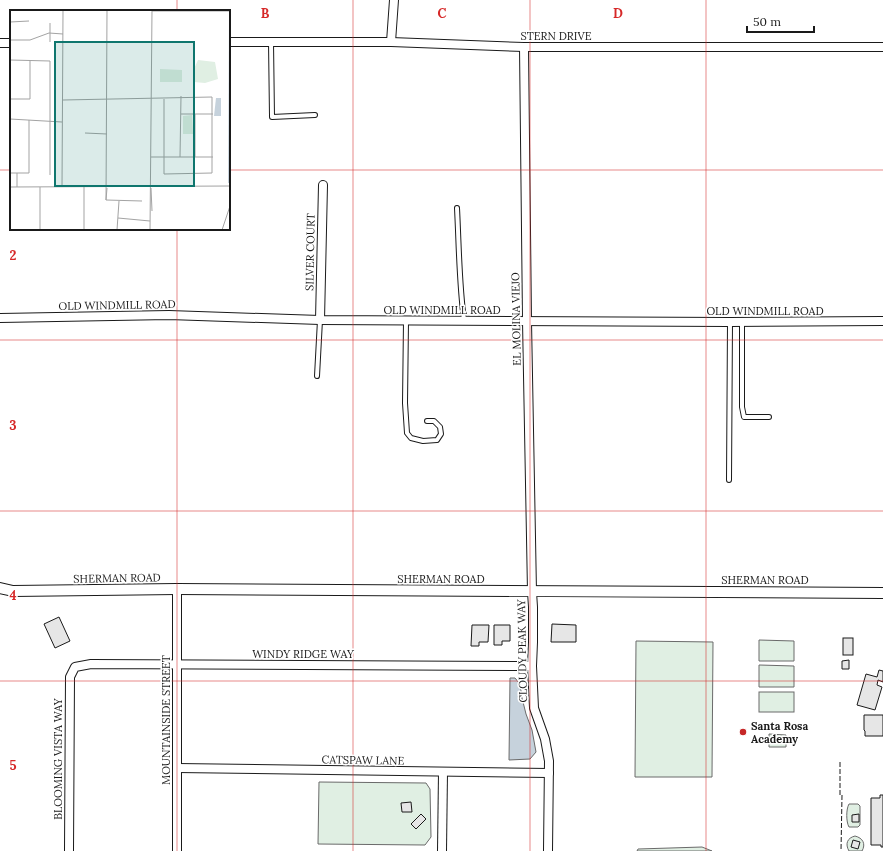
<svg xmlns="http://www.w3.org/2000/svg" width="883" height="851" font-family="Lora,serif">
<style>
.green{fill:#e0efe3;stroke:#6a6a6a}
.water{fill:#c6d2dc;stroke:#6a6a6a}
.building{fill:#e6e6e6;stroke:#1a1a1a}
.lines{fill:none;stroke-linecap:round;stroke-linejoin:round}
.service-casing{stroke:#1a1a1a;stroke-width:6}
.minor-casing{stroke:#1a1a1a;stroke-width:10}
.tertiary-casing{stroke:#1a1a1a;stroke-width:12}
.service{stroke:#fff;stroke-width:4}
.minor{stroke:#fff;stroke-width:8}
.tertiary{stroke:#fff;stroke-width:10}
.fence{stroke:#1a1a1a;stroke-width:1;stroke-dasharray:5 2;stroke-linecap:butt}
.grid{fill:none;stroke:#d62828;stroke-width:1;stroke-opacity:0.55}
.poi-dot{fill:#c62828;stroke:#fff;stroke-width:1.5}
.labels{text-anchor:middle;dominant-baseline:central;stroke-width:3;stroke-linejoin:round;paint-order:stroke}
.street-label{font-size:11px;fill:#1a1a1a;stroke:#fff}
.poi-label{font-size:11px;font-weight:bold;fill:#1a1a1a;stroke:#fff;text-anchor:start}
.inset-river{fill:none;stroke:#c6d2dc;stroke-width:2}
.inset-road{fill:none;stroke:#a3a3a3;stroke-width:1}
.view{fill:#0f766e;fill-opacity:0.15;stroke:#0f766e;stroke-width:2}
.inset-edge{fill:none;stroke:#1a1a1a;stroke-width:2}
.grid-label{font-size:13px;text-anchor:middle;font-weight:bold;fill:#d62828;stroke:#fff;stroke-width:3;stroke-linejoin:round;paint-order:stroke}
</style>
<rect width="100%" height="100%" fill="#fff"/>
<g class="green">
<polygon points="759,640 794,641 794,661 759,661"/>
<polygon points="636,641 713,642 712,777 635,777"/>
<polygon points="759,665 794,666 794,687 759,687"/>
<rect x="759" y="692" width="35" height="20"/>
<polygon points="769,734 786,735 786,747 769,747"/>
<polygon points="319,782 426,783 430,789 431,837 425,845 318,844"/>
<path d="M 849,804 L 858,804 L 860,806 L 860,825 L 858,827 L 849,827 C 846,822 846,809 849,804 Z"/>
<path d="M 855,836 C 863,838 866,844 862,851 L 849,851 C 845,844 847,838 855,836 Z"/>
<polygon points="702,847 712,851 637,851 638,849"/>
</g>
<polygon class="water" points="510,678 515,678 520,684 522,698 526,714 532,730 536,752 530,759 509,760"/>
<g class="building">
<polygon points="59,617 70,641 55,648 44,624"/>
<polygon points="552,624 576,625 576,642 551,642"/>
<polygon points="472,625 489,625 488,642 479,642 479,646 471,646"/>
<polygon points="494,625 510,625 510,641 502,641 502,645 494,645"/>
<rect x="843" y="638" width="10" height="17"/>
<polygon points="849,660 849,669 842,669 842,661"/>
<polygon points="879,670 883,671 883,682 878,680 877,685 882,687 875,710 857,705 866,674 877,677"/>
<polygon points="864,715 883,715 883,736 865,736 865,731 864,730"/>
<polygon points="880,795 883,795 883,847 881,847 881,845 871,845 871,798 880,798"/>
<polygon points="411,802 412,812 402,812 401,803"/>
<polygon points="421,814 426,819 416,829 411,824"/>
<polygon points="859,814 859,822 852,822 852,815"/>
<polygon points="853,840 860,842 858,849 851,847"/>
</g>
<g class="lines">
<defs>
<g id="service">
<polyline points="271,42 272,117 315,115"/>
<path d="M 457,208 C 459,246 459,283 464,320"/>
<polyline points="406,321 405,403 407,433 411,438 423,441 437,440 441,434 440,427 434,421 427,421"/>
<polyline points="742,322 742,407 744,417 769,417"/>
<polyline points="317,376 320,320"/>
<polyline points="729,480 730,322"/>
</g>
<g id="minor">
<polyline points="229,42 391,42 524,47 883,47"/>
<polyline points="391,42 394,0"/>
<polyline points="0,43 11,43"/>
<polyline points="524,47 527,321 532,592 533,607 533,642 532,666 534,708 545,739 549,761 548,851"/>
<polyline points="0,318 169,315 320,320 730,322 883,321"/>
<polyline points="320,320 323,185"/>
<polyline points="177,589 177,851"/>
<polyline points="177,768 549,773"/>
<polyline points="69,851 70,677 75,667 91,664 532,666"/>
<polyline points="442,851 443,772"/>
</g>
<polyline id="tertiary" points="0,588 13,591 177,589 883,593"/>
</defs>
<use href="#service" class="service-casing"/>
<use href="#minor" class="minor-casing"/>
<use href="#tertiary" class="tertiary-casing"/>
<use href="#service" class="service"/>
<use href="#minor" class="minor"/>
<use href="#tertiary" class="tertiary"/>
<polyline class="fence" points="840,762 840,795 842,795 841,851"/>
</g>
<path class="grid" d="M 177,0 L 177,11M 353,0 L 353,851M 530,0 L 530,851M 706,0 L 706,851M 0,170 L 11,170M 229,170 L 883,170M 177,229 L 177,851M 0,340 L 883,340M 0,511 L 883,511M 0,681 L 883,681"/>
<circle class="poi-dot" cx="743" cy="732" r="4"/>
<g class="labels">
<g class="street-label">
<text x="556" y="36">STERN DRIVE</text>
<text transform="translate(310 252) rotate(-89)">SILVER COURT</text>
<text transform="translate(117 305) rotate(-1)">OLD WINDMILL ROAD</text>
<text x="442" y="310">OLD WINDMILL ROAD</text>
<text x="765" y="311">OLD WINDMILL ROAD</text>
<text transform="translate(516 319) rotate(-91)">EL MOLINA VIEJO</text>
<text transform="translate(117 578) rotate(-1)">SHERMAN ROAD</text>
<text x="441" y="579">SHERMAN ROAD</text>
<text x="765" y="580">SHERMAN ROAD</text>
<text transform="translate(522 651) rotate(-91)">CLOUDY PEAK WAY</text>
<text x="303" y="654">WINDY RIDGE WAY</text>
<text transform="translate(166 720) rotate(-90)">MOUNTAINSIDE STREET</text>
<text transform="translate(58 759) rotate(-90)">BLOOMING VISTA WAY</text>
<text transform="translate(363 760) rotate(1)">CATSPAW LANE</text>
</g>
<g class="poi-label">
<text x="751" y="726">Santa Rosa<tspan x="751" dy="13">Academy</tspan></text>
</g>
</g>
<g transform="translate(10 10)">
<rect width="220" height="220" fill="#fff"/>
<path d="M 188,50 L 205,52 L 208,69 L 195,73 L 184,72 L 183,61 ZM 150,59 L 172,60 L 172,72 L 150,72 ZM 182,105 L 183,124 L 173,124 L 173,106 Z" fill="#e0efe3"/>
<path d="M 206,88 L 211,88 L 211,106 L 204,106 Z" fill="#c6d2dc"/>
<path class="inset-river" d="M 219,173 L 220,4"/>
<path class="inset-road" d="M 45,0 L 145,0M 142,1 L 220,1M 0,12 L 19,11M 0,30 L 20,30 L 39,23 L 53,24M 40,32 L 40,13M 0,50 L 40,51 L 40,165M 0,89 L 20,89 L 20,50M 53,90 L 202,87 L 202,163 L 154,164 L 154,89M 171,104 L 203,104M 0,109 L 52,112M 75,123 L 97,124M 141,147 L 203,147M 170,147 L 171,86M 185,147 L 185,104M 0,163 L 19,163 L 19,110M 7,163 L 7,177M 0,177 L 220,176M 30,177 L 30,220M 52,177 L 53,1M 141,178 L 142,201M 96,190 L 97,0M 96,190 L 132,191M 96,190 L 97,178M 108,208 L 140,211M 74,220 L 74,177M 107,220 L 109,191M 140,220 L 142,0M 212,220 L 220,196"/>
<path class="view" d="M 45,32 L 184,32 L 184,176 L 45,176 Z"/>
<rect width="220" height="220" class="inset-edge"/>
</g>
<g class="grid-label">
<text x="265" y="18">B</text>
<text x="442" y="18">C</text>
<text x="618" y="18">D</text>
<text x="13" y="260">2</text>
<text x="13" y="430">3</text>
<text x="13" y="600">4</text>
<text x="13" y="770">5</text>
</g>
<path d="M747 26v6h67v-6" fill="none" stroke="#1a1a1a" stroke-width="2"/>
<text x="753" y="26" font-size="12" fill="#1a1a1a" stroke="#ffffff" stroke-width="3" paint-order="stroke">50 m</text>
</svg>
